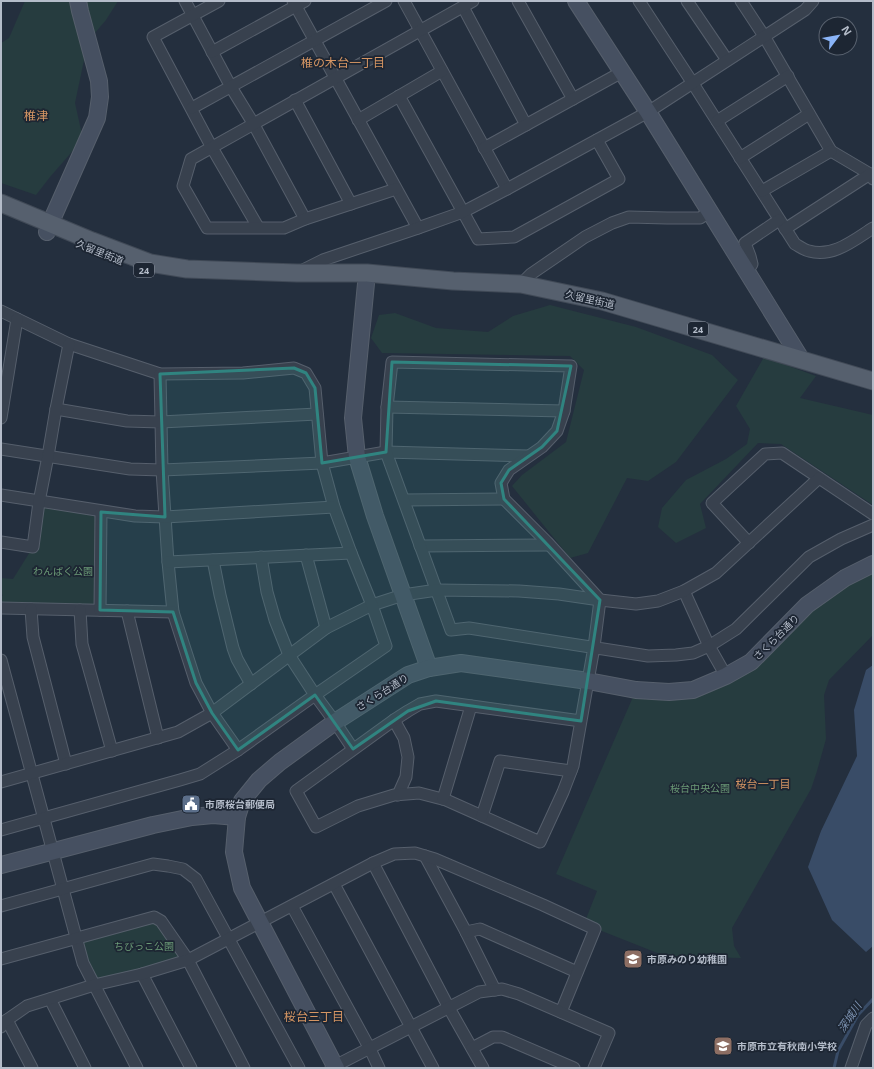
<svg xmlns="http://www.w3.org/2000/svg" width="874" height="1069" font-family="'Noto Sans','Noto Sans JP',sans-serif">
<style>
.green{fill:#263c3f}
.water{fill:#394c67}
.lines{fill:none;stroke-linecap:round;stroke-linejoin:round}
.stream{stroke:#394c67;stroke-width:3}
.street-casing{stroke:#565f6c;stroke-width:13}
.secondary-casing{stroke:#565f6c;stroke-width:18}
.primary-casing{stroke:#414a57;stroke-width:19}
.street{stroke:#38414e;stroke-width:11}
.secondary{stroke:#465061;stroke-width:16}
.primary{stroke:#56606e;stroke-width:17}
.marked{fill:#308480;fill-opacity:0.2;stroke:#308480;stroke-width:3;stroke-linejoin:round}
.labels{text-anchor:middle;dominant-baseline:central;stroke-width:3.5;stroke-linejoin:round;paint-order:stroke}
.shield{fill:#1d2633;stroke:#878f9c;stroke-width:1}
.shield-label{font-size:9px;font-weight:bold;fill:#b4bcc9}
.street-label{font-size:10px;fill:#b4bcc9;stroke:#1d2633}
.park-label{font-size:10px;fill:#6b9a76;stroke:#1d2633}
.poi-label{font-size:10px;font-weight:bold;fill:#b4bcc9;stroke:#1d2633;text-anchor:start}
.neighbourhood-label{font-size:11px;fill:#d59563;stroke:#1d2633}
.water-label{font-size:11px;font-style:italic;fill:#7c92b1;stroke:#1d2633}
.quarter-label{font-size:12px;fill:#d59563;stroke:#1d2633}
</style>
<rect width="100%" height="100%" fill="#242f3e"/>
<g class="green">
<polygon points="25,1 118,1 106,20 88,41 75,103 83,139 50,177 36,195 1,183 1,43 9,38"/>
<polygon points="550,305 636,327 712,355 738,380 676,462 648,481 627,478 588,553 570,558 512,486 522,475 566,442 584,370 570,356 382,353 371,338 379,315 395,313 436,328 488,332 513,316"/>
<polygon points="764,357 816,376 800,398 873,415 873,505 781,444 758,443 700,504 706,528 676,543 658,527 662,508 686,480 726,459 747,444 750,429 736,406"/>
<polygon points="39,502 101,512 100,610 1,608 1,597 3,595 1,594 1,578 13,579 33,547"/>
<polygon points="873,564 873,635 829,680 824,695 826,739 817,771 811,789 732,928 734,946 741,958 665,956 584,924 597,891 556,874 636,690 668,692 726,676 783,631"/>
<polygon points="154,917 188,960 94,985 76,938"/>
</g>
<polygon class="water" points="873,665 873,946 866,952 832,920 808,867 821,831 857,756 854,710 866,670"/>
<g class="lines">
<polyline class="stream" points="834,1068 838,1051 858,1015 873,999"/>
<defs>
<g id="street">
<polyline points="185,1 231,87 253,123 305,219"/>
<polyline points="219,1 153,37 211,146 258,227"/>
<polyline points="293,1 418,228"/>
<polyline points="404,1 507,189"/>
<polyline points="518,1 573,99"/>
<path d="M 639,1 L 692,82 L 795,244 C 799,246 804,250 809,251 C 833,258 854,240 873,228"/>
<polyline points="687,1 727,60"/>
<polyline points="741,1 764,36 831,151 870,174 873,179"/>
<polyline points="463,7 526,125"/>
<polyline points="212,52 305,1"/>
<polyline points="399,96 478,239 514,237 619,179 597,140"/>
<polyline points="295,100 351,204"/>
<polyline points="192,108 386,1"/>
<polyline points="358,120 442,71"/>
<polyline points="717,121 788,76"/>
<polyline points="484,148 622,72"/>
<polyline points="740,158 809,114"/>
<polyline points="396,189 305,219 284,228 207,228 183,186 191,159 473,1"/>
<polyline points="762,191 831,151"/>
<polyline points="785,229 870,174"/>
<polyline points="301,271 323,260 418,228 463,212 507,189 648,112 805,10 813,1"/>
<polyline points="747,272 752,264 750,256 745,243 779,220"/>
<polyline points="521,284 531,274 585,237 612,223 629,217 667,218 700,218 709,212"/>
<polyline points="1,311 69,344 160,374 243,373 294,368 306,373 315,388 322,463 334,507 351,553"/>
<polyline points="160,374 162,470 168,562 173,612 196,683 212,713 238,750"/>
<polyline points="387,407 564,411"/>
<polyline points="56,409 127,421 161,422 317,414"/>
<polyline points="1,418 17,319"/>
<polyline points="1,449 130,469 162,470 322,463 386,452 528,456"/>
<polyline points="1,495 135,516 165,517 334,507"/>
<polyline points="404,500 504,499"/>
<polyline points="1,542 33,547 39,502 48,456 56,409 69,344"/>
<polyline points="749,543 712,503 765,454 782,453 873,514"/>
<polyline points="420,546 549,545"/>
<polyline points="306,555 326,628"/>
<polyline points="261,557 267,592 275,620 289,655 315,695 335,722 353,749"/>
<polyline points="213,560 220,595 233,648 237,659 251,684"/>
<polyline points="684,591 709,646 726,676"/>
<polyline points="1,608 173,612"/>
<polyline points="31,609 33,637 66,764"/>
<polyline points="80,610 82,644 112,751"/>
<polyline points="100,610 101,512"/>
<polyline points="127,611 158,738"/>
<polyline points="1,660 83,963 137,1068"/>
<polyline points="394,720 404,738 408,757 406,777 398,795"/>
<polyline points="581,721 436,701 420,704 408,711 394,720 296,791 316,827 358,806 394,795 419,793 446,800 540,842 563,792 573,766 594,647 600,600 547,542 504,499 501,483 509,470 542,447 557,431 564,411 571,366 392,362 387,407 386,452 451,630 469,628 648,656 676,655 693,653 709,646 736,629 809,557 841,539 873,525"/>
<polyline points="1,782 178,732 212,713 326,628 372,605 403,595 437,590 519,591 559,594 600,600 636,604 658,601 684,591 716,573 819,478"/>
<polyline points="443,799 471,706"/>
<polyline points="482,816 500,761 571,771"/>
<polyline points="1,830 180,780 200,774 238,750 315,695 386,646 372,605 351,553 168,562"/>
<polyline points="425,856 466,932 495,990"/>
<polyline points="373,863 449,1008 483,1068"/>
<polyline points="334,884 433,1068"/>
<polyline points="1,906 153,864 168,866 183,869 196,879 299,1068"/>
<polyline points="292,906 370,1049 379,1068"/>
<polyline points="466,932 480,929 577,972"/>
<polyline points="1,959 154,917 161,921 188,960 244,1068"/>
<polyline points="142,974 191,1068"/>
<polyline points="50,999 85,1068"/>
<polyline points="7,1020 32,1068"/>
<polyline points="1,1027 4,1022 27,1006 94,985 142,974 188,960 373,863 394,854 415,853 435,859 543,905 595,929 561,1012"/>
<polyline points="472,1048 493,1037 502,1037 574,1068"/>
<polyline points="331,1068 479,992 502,989 519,994 609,1033 594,1068"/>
<polyline points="851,1068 866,1025 873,1018"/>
</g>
<g id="secondary">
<polyline points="576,1 648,112 801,359"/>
<polyline points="47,232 50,224 97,118 100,97 99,81 80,11 78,1"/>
<polyline points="367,273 353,418 357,457 375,516 429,668"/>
<polyline points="1,865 153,825 192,817 213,815 237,817"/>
<polyline points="336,1068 242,888 234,852 237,817 242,801 259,780 280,762 335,722 408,675 429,668 461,663 588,681 636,690 669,692 693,690 726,676 751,662 807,605 845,578 873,564"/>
</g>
<polyline id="primary" points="1,203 92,241 150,263 187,269 297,273 367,273 453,281 521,284 602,301 873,381"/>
</defs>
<use href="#street" class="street-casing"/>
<use href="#secondary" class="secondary-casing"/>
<use href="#primary" class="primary-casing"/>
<use href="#street" class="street"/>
<use href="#secondary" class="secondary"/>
<use href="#primary" class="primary"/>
</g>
<path class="marked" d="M 392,362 L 571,366 L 557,431 L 542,447 L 509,470 L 501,483 L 504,499 L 600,600 L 581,721 L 436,701 L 408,711 L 353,749 L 315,695 L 238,750 L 212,713 L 196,683 L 173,612 L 100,610 L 101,512 L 165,517 L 160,374 L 294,368 L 306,373 L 315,388 L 322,463 L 386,452 Z"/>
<defs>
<symbol id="civic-square" viewBox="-11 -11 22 22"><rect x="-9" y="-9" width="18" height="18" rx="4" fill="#5c6f8a" stroke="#1d2633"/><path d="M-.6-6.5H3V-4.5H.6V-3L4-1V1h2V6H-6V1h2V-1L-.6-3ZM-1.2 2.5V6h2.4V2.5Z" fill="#fff"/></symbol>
<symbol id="school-square" viewBox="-11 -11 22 22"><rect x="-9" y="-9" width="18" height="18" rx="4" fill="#8d6e63" stroke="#1d2633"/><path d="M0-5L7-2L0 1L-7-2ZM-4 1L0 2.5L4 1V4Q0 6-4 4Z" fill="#fff"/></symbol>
</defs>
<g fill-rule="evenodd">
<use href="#civic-square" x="180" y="793" width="22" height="22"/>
<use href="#school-square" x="622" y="948" width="22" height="22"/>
<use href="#school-square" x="712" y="1035" width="22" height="22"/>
</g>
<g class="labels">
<g class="shield">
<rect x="134" y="263" width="20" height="14" rx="3"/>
<rect x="688" y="322" width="20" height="14" rx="3"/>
</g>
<g class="shield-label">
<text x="144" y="270">24</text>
<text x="698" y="329">24</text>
</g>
<g class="street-label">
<text transform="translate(100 252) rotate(22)">久留里街道</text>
<text transform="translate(590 299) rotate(13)">久留里街道</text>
<text transform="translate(776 637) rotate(-45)">さくら台通り</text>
<text transform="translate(382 692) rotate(-32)">さくら台通り</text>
</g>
<g class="park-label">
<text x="63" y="571">わんぱく公園</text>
<text x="700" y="788">桜台中央公園</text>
<text x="144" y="946">ちびっこ公園</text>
</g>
<g class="poi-label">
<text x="205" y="804">市原桜台郵便局</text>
<text x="647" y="959">市原みのり幼稚園</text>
<text x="737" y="1046">市原市立有秋南小学校</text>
</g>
<g class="neighbourhood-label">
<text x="763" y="783">桜台一丁目</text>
</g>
<g class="water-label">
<text transform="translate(849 1017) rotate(-56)">深城川</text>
</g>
<g class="quarter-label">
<text x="343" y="62">椎の木台一丁目</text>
<text x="36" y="115">椎津</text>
<text x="314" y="1016">桜台三丁目</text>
</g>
</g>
<rect width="874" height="1069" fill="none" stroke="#b4bcc9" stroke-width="4"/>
<g transform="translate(838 36) rotate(58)"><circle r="19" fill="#1d2633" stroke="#59626f"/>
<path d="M0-3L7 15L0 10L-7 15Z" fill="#8ab4f8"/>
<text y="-6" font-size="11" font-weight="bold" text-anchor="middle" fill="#b4bcc9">N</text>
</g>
</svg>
